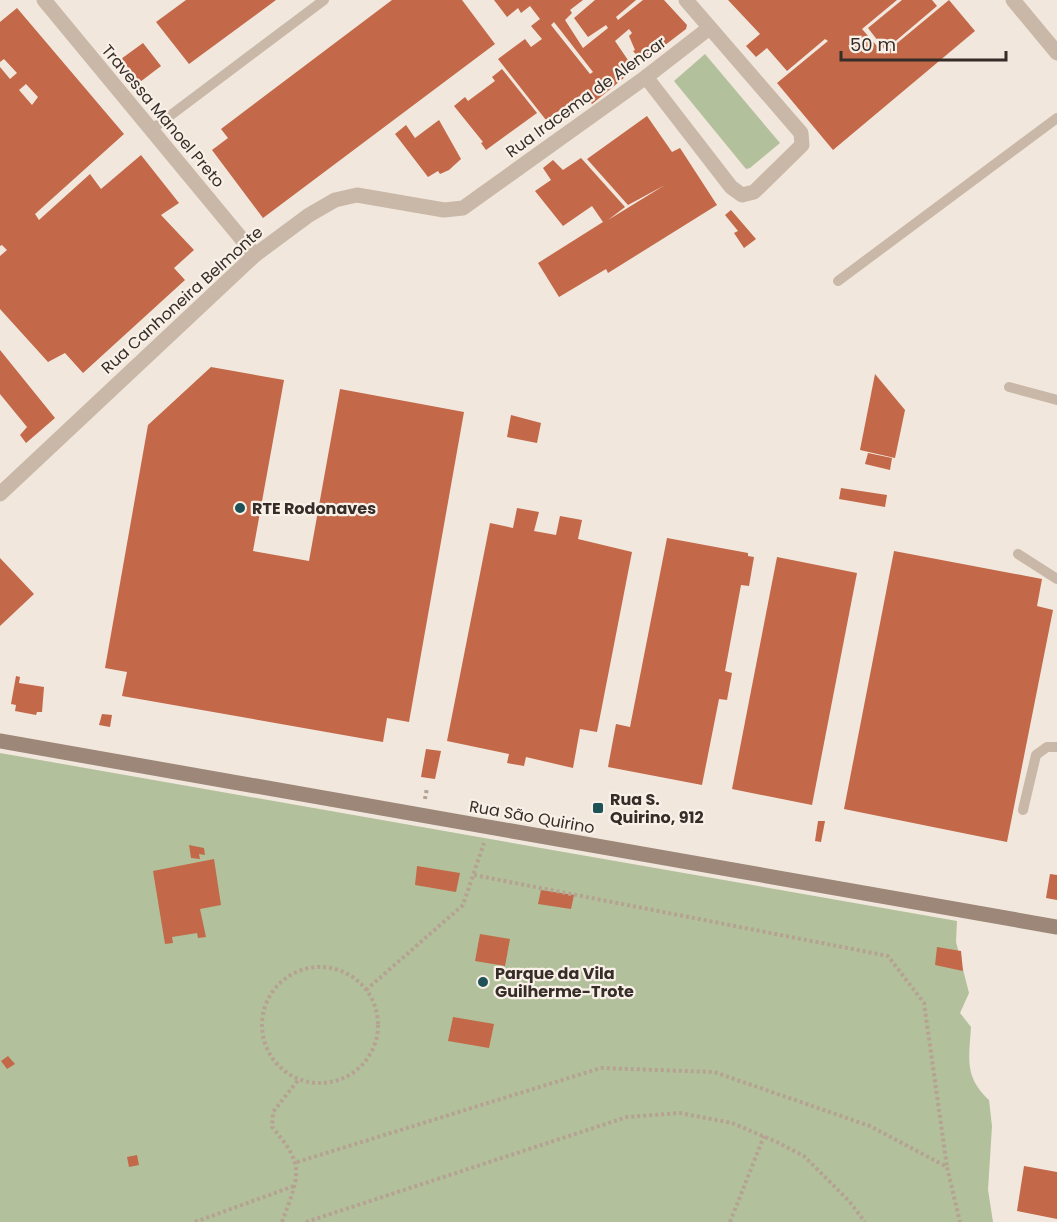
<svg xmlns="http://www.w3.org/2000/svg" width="1057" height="1222" font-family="Poppins,sans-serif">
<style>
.green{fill:#b3c09c}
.building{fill:#c36848;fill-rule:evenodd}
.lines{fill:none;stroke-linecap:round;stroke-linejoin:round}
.path{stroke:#b5a292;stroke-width:4;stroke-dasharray:3 3;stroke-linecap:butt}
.lane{stroke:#c9b8a8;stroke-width:10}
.street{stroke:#c9b8a8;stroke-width:15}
.secondary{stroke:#9d8779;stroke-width:15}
.poi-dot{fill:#1e5256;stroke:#f9f1e8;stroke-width:2}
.labels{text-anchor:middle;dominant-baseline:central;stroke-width:4.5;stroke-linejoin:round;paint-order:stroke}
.street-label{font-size:16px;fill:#362d28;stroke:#f9f1e8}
.poi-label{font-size:16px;font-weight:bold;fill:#362d28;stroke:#f9f1e8;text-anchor:start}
</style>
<rect width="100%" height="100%" fill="#f1e7dc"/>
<g class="green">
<polygon points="705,54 780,143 750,168 746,169 674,81"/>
<path d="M 0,753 L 957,921 L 956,942 L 969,993 L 960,1013 L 971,1027 C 969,1058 964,1077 989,1100 L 992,1126 L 988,1190 L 993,1222 L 0,1222 Z"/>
</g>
<g class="building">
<polygon points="186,0 276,0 189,64 156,22"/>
<polygon points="392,0 462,0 495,44 263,218 212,150 228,138 221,129"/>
<path d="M 494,0 L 583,0 L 570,10 L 572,13 L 565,20 L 583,48 L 608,28 L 606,25 L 588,37 L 574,18 L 595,0 L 636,0 L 616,17 L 618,20 L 643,0 L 664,0 L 687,25 L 686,29 L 643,62 L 633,51 L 635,50 L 629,36 L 632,33 L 629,29 L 615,41 L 632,66 L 622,73 L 625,77 L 592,104 L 584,93 L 546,120 L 498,59 L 525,39 L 531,47 L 542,39 L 531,26 L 540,19 L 530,6 L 521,13 L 518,8 L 507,17 ZM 554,22 L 593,72 L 590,74 L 551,25 Z"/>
<polygon points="728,0 897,0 862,29 884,54 949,0 975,31 833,150 777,83 828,41 825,39 787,71 767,48 756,57 746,46 760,34"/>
<polygon points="902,0 932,0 937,6 885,50 868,28"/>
<path d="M 17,8 L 124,134 L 35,214 L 39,220 L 90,174 L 101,189 L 141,155 L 179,203 L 161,215 L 194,250 L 174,268 L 185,280 L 83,373 L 65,353 L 48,362 L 0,309 L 0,256 L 7,250 L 2,245 L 0,246 L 0,67 L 10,79 L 17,73 L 4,59 L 0,62 L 0,22 ZM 26,84 L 38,97 L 32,105 L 19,90 Z"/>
<polygon points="143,43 161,66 140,82 121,59"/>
<polygon points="502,69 537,113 486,150 481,143 483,142 454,106 465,97 468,101 495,81 492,77"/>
<polygon points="647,116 672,152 680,148 717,205 608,273 606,269 559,297 538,263 603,222 592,206 563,226 535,191 551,180 543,168 553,160 563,170 581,158 625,207 608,220 665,185 628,205 587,159"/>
<polygon points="439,120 461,159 449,170 440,174 438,171 428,177 395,134 406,125 415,138"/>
<polygon points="731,210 756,239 744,248 734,233 738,231 725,215"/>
<polygon points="0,350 55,418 26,443 20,435 27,427 0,394"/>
<polygon points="211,367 284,380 253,551 309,561 340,389 464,412 409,722 387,718 383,742 122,696 127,672 105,668 148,425"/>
<polygon points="875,374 905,410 895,458 860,450"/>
<polygon points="511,415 541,423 537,443 507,437"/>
<polygon points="868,453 892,458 890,470 865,464"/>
<polygon points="841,488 887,495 885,507 839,499"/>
<polygon points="517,508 539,512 534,531 556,535 560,516 582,520 578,539 632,552 597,732 580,729 573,768 526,757 524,766 507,763 509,754 447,741 490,523 513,528"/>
<polygon points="667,538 748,553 748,556 754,557 749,586 741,585 725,671 732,673 727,700 719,699 702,785 608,767 616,724 630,727"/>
<polygon points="894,551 1042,579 1037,606 1053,610 1007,842 844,809"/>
<polygon points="777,557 857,573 812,805 732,789"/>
<polygon points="0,558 34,594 0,626"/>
<polygon points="16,676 20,677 19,683 44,687 42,712 37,712 36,715 15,711 16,705 11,704"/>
<polygon points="102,714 112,715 110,727 99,725"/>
<polygon points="426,749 441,751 435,779 421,777"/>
<polygon points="818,821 825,821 821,842 815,841"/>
<polygon points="189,845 204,848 205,855 199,854 200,859 191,858"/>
<polygon points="214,859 221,905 200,909 206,937 198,938 197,933 172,937 173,943 165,944 153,871"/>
<polygon points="417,866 460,873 456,892 415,885"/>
<polygon points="1050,874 1057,875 1057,900 1046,898"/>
<polygon points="541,890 574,895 571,909 538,904"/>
<polygon points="480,934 510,939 505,966 475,961"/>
<polygon points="937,947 961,951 963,971 935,965"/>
<polygon points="453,1017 494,1024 489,1048 448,1041"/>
<polygon points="8,1056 15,1064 7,1069 1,1061"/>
<polygon points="137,1155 139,1165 129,1167 127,1157"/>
<polygon points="1024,1166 1057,1172 1057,1219 1017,1211"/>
</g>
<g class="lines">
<g class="path">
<polyline points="425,799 427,788"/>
<polyline points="474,875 888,956 924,1003 947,1167"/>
<circle cx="320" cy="1025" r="58"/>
<polyline points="366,990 463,905 484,843"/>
<polyline points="297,1162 601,1068 714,1072 870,1126 947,1167 960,1222"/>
<polyline points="195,1222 294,1186"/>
<path d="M 282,1222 C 299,1175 306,1166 272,1127 L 273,1112 L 299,1079"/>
<polyline points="306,1222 627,1117 680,1113 732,1123 777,1142 804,1156 849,1201 865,1222"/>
<polyline points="730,1222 764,1136"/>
</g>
<g class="lane">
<polyline points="151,130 324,0"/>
<polyline points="838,281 1057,118"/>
<polyline points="1009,387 1057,400"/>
<polyline points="1018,554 1057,579"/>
<polyline points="1023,810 1036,755 1047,747 1057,747"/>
</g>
<g class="street">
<polyline points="44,0 255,255"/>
<polyline points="1013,0 1057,53"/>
<polyline points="646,77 731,187 742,195 754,192 802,145 801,133 686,0"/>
<polyline points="0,494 255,255 309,215 335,200 357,195 444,210 463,208 646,77 708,29"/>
</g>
<polyline class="secondary" points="0,741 1057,927"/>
</g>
<g class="poi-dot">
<circle cx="240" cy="508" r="6"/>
<rect x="592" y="802" width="12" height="12" rx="3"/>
<circle cx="483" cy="982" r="6"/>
</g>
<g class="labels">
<g class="street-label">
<text transform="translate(586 97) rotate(-36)">Rua Iracema de Alencar</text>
<text transform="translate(163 116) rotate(50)">Travessa Manoel Preto</text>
<text transform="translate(182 300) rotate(-42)">Rua Canhoneira Belmonte</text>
<text transform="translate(532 817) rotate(10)">Rua São Quirino</text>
</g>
<g class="poi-label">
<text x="252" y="508">RTE Rodonaves</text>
<text x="610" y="799">Rua S.<tspan x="610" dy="18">Quirino, 912</tspan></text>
<text x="495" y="973">Parque da Vila<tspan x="495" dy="18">Guilherme-Trote</tspan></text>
</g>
</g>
<path d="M841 51v9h165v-9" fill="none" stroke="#362d28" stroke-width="3"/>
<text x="850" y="51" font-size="18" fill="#362d28" stroke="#f9f1e8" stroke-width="4.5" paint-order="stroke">50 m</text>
</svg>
